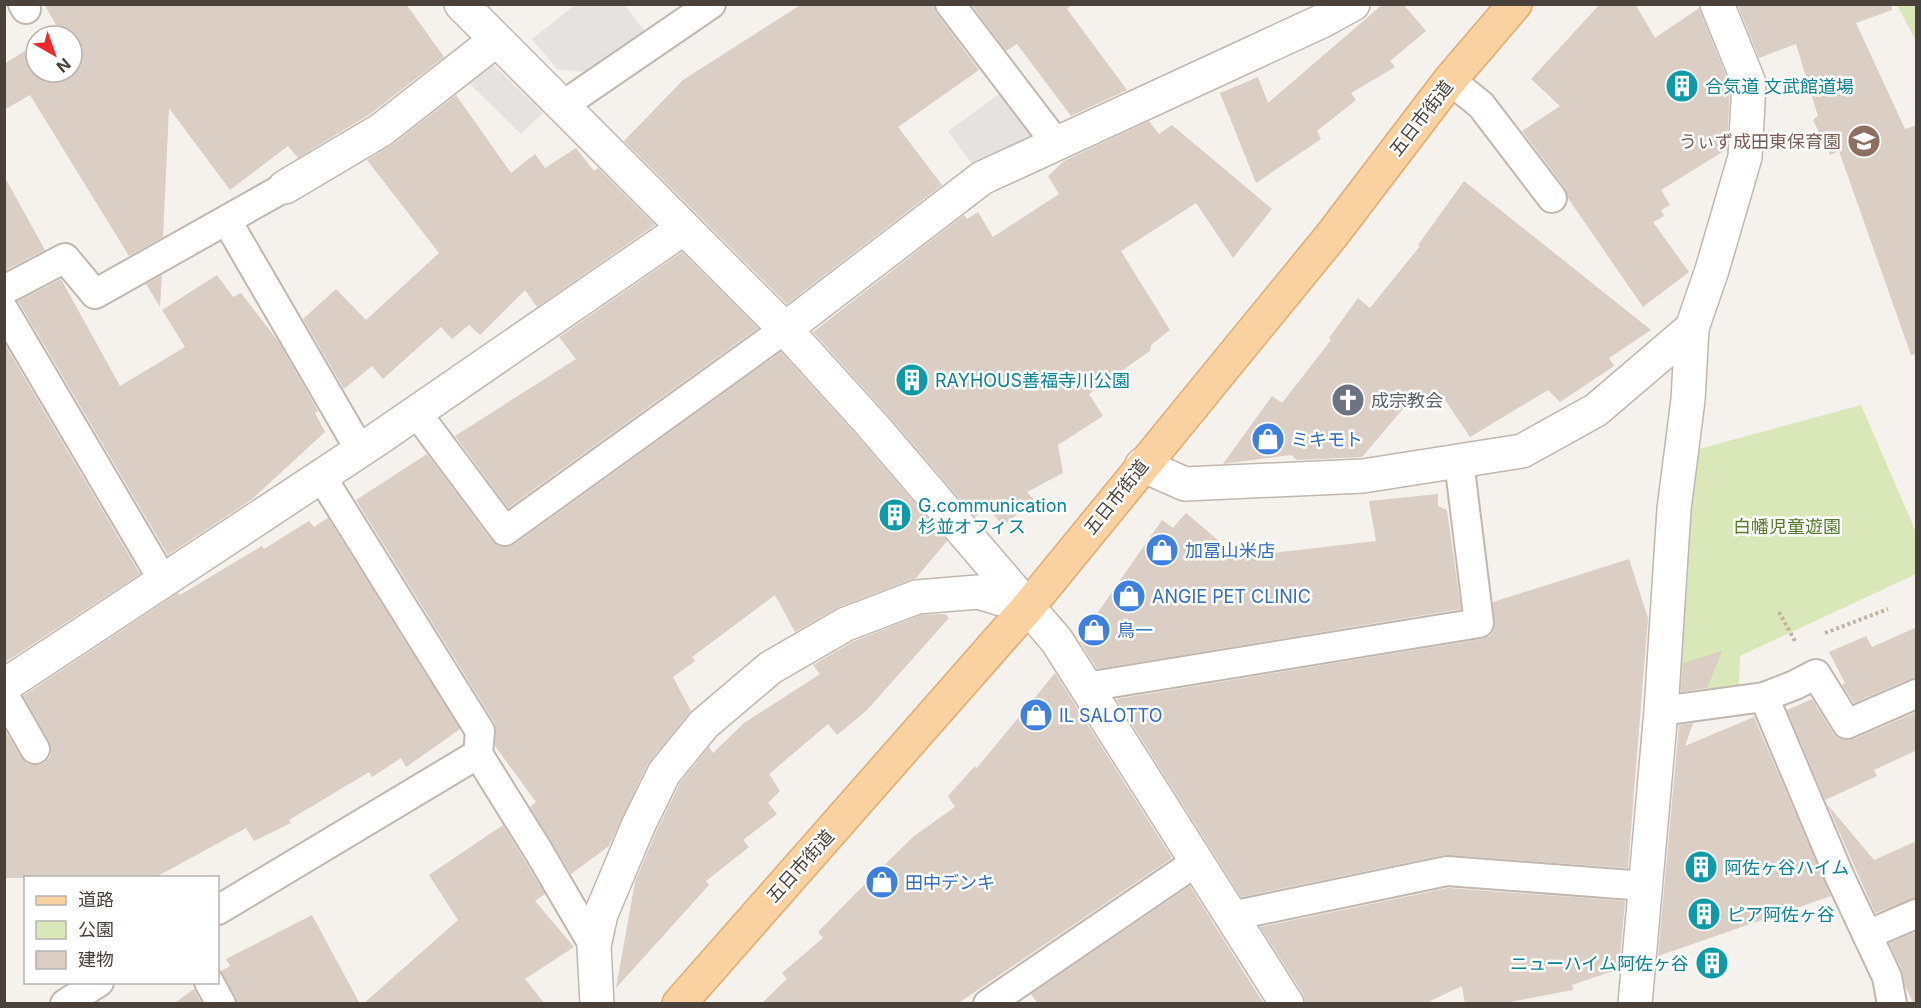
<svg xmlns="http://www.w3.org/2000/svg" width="1921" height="1008" font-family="Inter,'Noto Sans JP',sans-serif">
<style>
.green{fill:#dae7b8}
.parking{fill:#e5e2e0}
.building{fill:#dacec5}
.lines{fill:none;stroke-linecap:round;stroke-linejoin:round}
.lane-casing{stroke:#c1b7af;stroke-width:32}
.street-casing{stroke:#c1b7af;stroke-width:36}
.primary-casing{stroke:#e0ab70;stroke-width:36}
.path{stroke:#c2b1a1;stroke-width:4;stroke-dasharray:3 3;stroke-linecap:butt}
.lane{stroke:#fff;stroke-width:28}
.street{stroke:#fff;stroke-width:33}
.primary{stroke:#fad2a1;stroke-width:33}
.labels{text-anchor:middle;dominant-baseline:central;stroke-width:5;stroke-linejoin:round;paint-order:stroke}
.culture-label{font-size:18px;fill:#0d838f;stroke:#fff;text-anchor:start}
.street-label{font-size:18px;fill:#4a413a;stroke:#fff}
.education-label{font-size:18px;fill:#785e54;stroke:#fff;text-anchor:end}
.worship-label{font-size:18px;fill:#5b616d;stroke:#fff;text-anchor:start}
.shop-label{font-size:18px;fill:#366cbe;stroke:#fff;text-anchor:start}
.park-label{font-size:18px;fill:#587a2e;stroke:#fff}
</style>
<rect width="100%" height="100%" fill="#f5f1ec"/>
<g class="green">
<polygon points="1897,5 1916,5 1916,41"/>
<polygon points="1861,405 1916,532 1916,574 1740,656 1739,686 1677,691 1695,450"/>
</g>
<g class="parking">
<polygon points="575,5 624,5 646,32 585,72 557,69 532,39"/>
<polygon points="491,62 543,113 521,134 470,84"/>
<polygon points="1005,90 1040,135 972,164 948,131"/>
</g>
<g class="building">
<polygon points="44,4 406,4 444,57 370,114 298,158 288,146 230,190 169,108 163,237 129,256 30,95 4,110 4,64 36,44 36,72 72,72 72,36 50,36 59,30"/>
<polygon points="802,4 934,4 937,14 979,70 898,127 942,185 787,304 624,141 683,80"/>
<polygon points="971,4 1073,4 1067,9 1127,90 1071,116 1017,44 1006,51"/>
<polygon points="1383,4 1403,4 1426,31 1390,61 1395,67 1351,93 1356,100 1317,131 1321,139 1256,183 1220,93 1258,77 1268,103"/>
<polygon points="1600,4 1635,4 1655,38 1699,8 1730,86 1727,149 1661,190 1670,205 1661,210 1664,216 1653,222 1689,272 1643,307 1568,198 1565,188 1522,131 1560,106 1531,79"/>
<polygon points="1737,4 1891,4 1892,10 1856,23 1905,129 1917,125 1917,354 1911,355 1839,151 1830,155 1813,120 1818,116 1796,44 1759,58"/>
<polygon points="456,95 511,173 535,154 545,168 576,148 594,171 598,168 655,225 537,307 525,290 480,335 469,325 452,339 441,327 383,379 372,366 344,389 303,319 336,289 366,320 439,253 367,160 392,145"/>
<polygon points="1149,121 1159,134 1172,125 1272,209 1233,258 1196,203 1121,251 1170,330 1151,345 1150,351 1089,394 1103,416 1058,445 1063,473 1027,492 1034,500 1003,526 988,508 975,517 886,413 813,332 964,215 967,219 978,212 993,237 1059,194 1048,176 1064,161"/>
<polygon points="4,176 45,250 4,271"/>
<polygon points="1464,181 1651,330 1609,358 1614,366 1560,402 1548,390 1470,437 1441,394 1428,403 1419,390 1362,457 1297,460 1291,455 1223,464 1272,396 1282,403 1331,340 1329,338 1358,298 1370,308 1420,246 1418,245"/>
<polygon points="682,252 758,328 508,508 455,436 576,359 559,337"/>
<polygon points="162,275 160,307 146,284"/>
<polygon points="217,275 233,297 241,293 278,341 318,411 315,413 325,432 251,500 168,555 18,301 61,279 120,386 185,347 162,310"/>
<polygon points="4,343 140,574 4,663"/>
<polygon points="781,352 858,437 947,541 916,578 839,607 795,632 775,595 692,657 695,661 673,677 691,711 647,765 609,846 571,874 530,807 536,802 495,746 496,732 494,722 356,500 427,454 492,541 499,546 507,547 515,544"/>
<polygon points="1438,494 1438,506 1447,510 1461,609 1097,669 1080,642 1082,640 1080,638 1162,520 1173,528 1186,513 1238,557 1376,541 1369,501"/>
<polygon points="328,518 460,729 406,767 401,758 372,777 369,772 289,820 291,823 254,841 246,828 154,878 4,878 4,729 21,757 27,764 36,765 44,763 50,757 51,750 49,741 23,696 178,593 180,595 262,546 264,549 309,521 314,527"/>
<polygon points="1629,559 1648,618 1628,868 1444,855 1241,897 1116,699 1482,639 1490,636 1494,629 1493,602"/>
<polygon points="945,614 949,618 866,711 837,735 828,724 769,774 780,791 768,803 777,814 743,840 749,847 706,881 709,885 616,988 635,882 655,834 680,783 709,747 713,753 744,723 820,674 813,665 854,641 921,615"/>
<polygon points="1917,627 1917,678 1909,679 1854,703 1842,685 1845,683 1829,652 1866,636 1872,647"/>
<polygon points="1722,651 1707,688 1681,692 1683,663"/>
<polygon points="1055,673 1172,858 957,1004 761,1004 787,979 782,973 823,938 818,932 854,895 914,836 955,807 948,796 975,766 976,769"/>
<polygon points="1812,699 1833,733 1838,738 1845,740 1854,739 1917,712 1917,750 1874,770 1877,776 1825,800 1787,710"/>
<polygon points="1754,717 1831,896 1658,956 1679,725 1693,723 1685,746"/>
<polygon points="1827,804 1874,860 1917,841 1917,898 1875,913"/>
<polygon points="503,825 545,894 535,901 574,947 525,979 545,1004 363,1004 458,920 429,875"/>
<polygon points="1190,886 1264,1004 1038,1004 1031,994"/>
<polygon points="1448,888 1625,901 1619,969 1572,985 1573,990 1499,1004 1465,1004 1462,986 1424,1004 1306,1004 1303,994 1260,927"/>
<polygon points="312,915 360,1004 237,1004 235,996 221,971 230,966 226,959"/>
<polygon points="1916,932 1916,1004 1914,1004 1905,986 1902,970 1889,943"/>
<polygon points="194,989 202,1004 173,1004"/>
</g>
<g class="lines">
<defs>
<g id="lane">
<polyline points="23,4 26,9"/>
<polyline points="950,4 1056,143"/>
<polyline points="1450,80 1481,105 1552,198"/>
<polyline points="562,106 711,4"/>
<polyline points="227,221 360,450"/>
<polyline points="4,290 65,258 95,294 285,187"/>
<polyline points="4,310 163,580"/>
<polyline points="416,412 505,531 785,329"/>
<polyline points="1086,687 1479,623 1459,461"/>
<polyline points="4,695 35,749"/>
<polyline points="1764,697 1839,875 1887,977 1892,1004"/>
<polyline points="1661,711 1764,697 1795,685 1816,674 1847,724 1916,694"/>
<polyline points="478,754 539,852 594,946"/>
<polyline points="218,910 478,754 480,731 321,476"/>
<polyline points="1231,916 1447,871 1645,886"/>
<polyline points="1867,935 1916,914"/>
<polyline points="209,982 221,1004"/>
<polyline points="65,1004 99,982"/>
<polyline points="988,1004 1196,862"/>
</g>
<g id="street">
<polyline points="461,4 785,329 872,425 1057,641 1287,1004"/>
<polyline points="285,187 381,130 496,40"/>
<polyline points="785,329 982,178 1322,21 1353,4"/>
<polyline points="1142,465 1185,484 1363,476 1522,451 1596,410 1692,328"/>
<polyline points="4,686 379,438 684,228"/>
<polyline points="597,1004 594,946 601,914 638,826 664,773 704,724 770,668 846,624 917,597 978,592 1028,607"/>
<polyline points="1635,1004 1661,711 1674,509 1688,400 1692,328 1712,270 1745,157 1749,83 1717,4"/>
</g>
<polyline id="primary" points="679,1004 1028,607 1332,235 1450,80 1515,4"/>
</defs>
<use href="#lane" class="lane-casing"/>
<use href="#street" class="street-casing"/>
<use href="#primary" class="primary-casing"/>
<g class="path">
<polyline points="1779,612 1795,641"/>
<polyline points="1825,633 1888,609"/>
</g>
<use href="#lane" class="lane"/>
<use href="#street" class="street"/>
<use href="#primary" class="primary"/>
</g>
<defs>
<symbol id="building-disc" viewBox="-11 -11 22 22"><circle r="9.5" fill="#0f9aa8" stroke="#fff"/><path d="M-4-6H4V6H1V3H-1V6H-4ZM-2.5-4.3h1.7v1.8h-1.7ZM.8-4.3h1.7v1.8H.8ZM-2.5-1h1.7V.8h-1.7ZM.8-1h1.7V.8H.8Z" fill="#fff"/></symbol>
<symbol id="school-disc" viewBox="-11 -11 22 22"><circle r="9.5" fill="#8d6e63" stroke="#fff"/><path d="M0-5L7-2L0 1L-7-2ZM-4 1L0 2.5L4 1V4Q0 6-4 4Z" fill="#fff"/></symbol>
<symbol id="church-disc" viewBox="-11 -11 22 22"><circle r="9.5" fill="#6b7280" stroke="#fff"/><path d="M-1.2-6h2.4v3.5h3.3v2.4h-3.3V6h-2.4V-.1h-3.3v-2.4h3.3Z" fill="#fff"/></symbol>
<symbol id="shop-disc" viewBox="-11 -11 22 22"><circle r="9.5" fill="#3f7fe0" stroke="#fff"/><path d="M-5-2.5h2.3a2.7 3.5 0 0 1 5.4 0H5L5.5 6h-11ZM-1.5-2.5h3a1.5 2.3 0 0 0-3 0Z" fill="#fff"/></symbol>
</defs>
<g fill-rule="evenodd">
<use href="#building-disc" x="1663" y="67" width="38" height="38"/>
<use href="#school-disc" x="1845" y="122" width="38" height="38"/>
<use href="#building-disc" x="893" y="361" width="38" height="38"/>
<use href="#church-disc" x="1329" y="381" width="38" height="38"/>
<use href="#shop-disc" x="1249" y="420" width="38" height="38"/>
<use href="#building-disc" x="876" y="496" width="38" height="38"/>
<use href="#shop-disc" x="1143" y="531" width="38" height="38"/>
<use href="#shop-disc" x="1110" y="577" width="38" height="38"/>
<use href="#shop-disc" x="1075" y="611" width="38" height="38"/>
<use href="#shop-disc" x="1017" y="696" width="38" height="38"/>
<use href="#building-disc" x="1682" y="848" width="38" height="38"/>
<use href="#shop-disc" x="863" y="863" width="38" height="38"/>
<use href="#building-disc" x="1685" y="895" width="38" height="38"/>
<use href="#building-disc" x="1693" y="944" width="38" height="38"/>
</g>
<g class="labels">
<g class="culture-label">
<text x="1705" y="86">合気道 文武館道場</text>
<text x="935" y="380">RAYHOUS善福寺川公園</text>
<text x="918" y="505">G.communication<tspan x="918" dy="21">杉並オフィス</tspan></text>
<text x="1724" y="867">阿佐ヶ谷ハイム</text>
<text x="1727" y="914">ピア阿佐ヶ谷</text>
<text x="1689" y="963" text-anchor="end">ニューハイム阿佐ヶ谷</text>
</g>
<g class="street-label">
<text transform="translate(1421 118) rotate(-52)">五日市街道</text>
<text transform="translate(1116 497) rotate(-51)">五日市街道</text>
<text transform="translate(800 866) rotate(-48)">五日市街道</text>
</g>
<g class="education-label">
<text x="1841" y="141">うぃず成田東保育園</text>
</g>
<g class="worship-label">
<text x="1371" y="400">成宗教会</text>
</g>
<g class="shop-label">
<text x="1291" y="439">ミキモト</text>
<text x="1185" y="550">加冨山米店</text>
<text x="1152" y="596">ANGIE PET CLINIC</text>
<text x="1117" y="630">鳥一</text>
<text x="1059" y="715">IL SALOTTO</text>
<text x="905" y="882">田中デンキ</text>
</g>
<g class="park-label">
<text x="1787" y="526">白幡児童遊園</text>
</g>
</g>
<rect width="1921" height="1008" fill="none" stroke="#4a413a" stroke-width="12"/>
<rect x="24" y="876" width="195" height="108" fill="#ffffff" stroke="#b7b3b0" stroke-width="1.5"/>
<rect x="36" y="896" width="30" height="9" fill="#fad2a1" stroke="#b7b3b0" stroke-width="1.5"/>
<text x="78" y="906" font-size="18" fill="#4a413a">道路</text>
<rect x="36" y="921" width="30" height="18" fill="#dae7b8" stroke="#b7b3b0" stroke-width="1.5"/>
<text x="78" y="936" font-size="18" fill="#4a413a">公園</text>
<rect x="36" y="951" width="30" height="18" fill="#dacec5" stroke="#b7b3b0" stroke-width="1.5"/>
<text x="78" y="966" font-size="18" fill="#4a413a">建物</text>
<g transform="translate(54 54) rotate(140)"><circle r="28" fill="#ffffff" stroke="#b7b3b0" stroke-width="1.5"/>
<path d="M0-4.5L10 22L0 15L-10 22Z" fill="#f0282c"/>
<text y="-9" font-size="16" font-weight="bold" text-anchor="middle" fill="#4a413a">N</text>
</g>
</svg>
